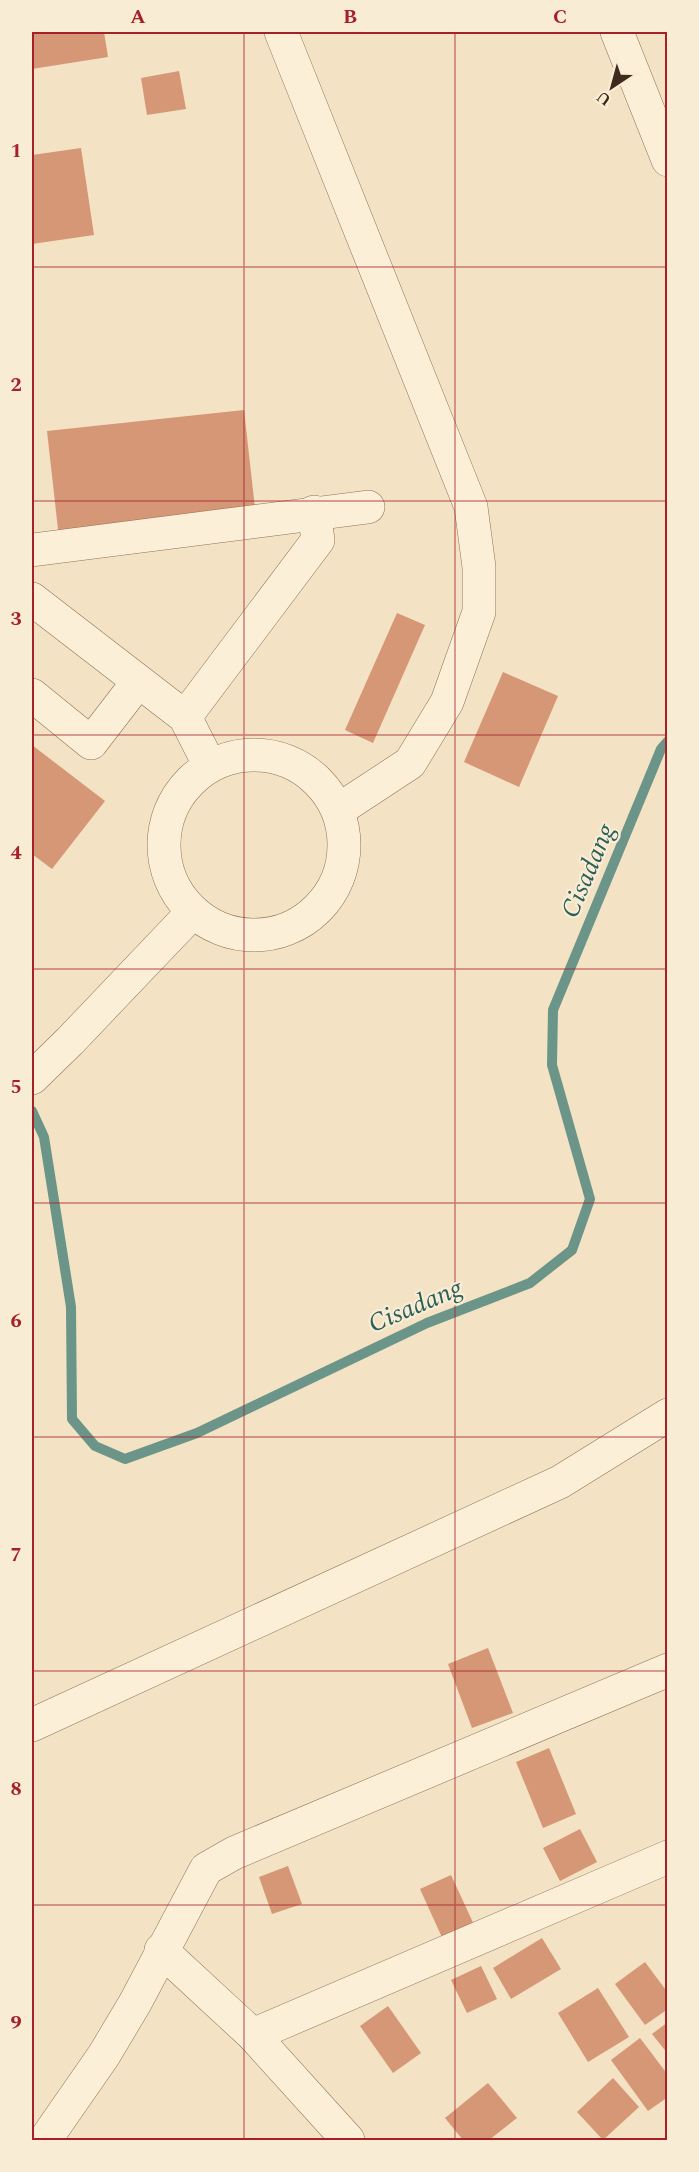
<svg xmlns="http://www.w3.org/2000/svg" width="699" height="2172" font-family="Spectral,serif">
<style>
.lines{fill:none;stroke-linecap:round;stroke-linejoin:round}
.stream{stroke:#6b9588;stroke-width:10}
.building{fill:#d59775}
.minor-casing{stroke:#907257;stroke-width:34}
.minor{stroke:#fcefd8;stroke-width:33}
.grid{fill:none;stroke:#a6202a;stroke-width:1.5;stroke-opacity:0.55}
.labels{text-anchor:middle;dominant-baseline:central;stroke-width:4.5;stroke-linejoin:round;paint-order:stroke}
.water-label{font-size:26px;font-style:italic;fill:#2b6059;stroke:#f9ecd4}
.neatline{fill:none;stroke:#a6202a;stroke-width:2}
.grid-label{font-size:20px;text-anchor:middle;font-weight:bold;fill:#a6202a}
</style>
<rect width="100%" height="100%" fill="#f3e2c3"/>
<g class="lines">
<polyline class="stream" points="32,1111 44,1137 71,1307 72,1419 95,1446 125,1459 197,1433 427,1323 530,1283 572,1250 590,1199 552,1065 553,1010 661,749 668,741"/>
</g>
<g class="building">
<polygon points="32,32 104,32 108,57 32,69"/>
<polygon points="179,71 186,109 147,115 141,78"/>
<polygon points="81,148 94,235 32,244 32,155"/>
<polygon points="244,410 256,517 59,538 47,431"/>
<polygon points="397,613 425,625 373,743 345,730"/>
<polygon points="503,672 558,696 519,787 464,762"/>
<polygon points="32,745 105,801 52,869 32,854"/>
<polygon points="488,1648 513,1713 472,1728 448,1664"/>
<polygon points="549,1748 576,1814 543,1828 516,1762"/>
<polygon points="580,1829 597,1862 560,1881 543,1848"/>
<polygon points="288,1866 302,1904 272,1914 259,1877"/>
<polygon points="451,1875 476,1929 445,1944 420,1889"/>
<polygon points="542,1938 561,1969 511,1999 493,1968"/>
<polygon points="645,1962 668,1993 668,2009 645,2025 615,1984"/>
<polygon points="481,1966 497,1999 467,2013 451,1980"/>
<polygon points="598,1988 629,2037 588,2062 558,2013"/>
<polygon points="388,2006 421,2053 393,2073 360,2026"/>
<polygon points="668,2022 668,2054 652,2034"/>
<polygon points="640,2038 668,2075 668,2097 648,2111 611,2060"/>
<polygon points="613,2078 639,2107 603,2140 577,2112"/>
<polygon points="488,2083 517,2118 489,2140 463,2140 445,2118"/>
</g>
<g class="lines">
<defs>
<g id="minor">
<polyline points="281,32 471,507 479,567 479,612 447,702 410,763 340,809"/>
<polyline points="617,32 668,160"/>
<polyline points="32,550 368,507"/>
<polyline points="32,599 185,717 209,764"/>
<polyline points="32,695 91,743 138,682"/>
<polyline points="185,717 318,540 314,512"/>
<circle cx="254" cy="845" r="90"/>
<polyline points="32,1078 70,1041 192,913"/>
<polyline points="32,1725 560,1482 668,1415"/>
<polyline points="161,1950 253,2035 348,2140"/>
<polyline points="253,2035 668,1857"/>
<polyline points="45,2140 104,2055 135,2003 206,1869 234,1853 668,1670"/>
</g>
</defs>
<use href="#minor" class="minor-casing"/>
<use href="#minor" class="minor"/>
</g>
<path class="grid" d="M 244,32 L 244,2140M 455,32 L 455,2140M 32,267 L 668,267M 32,501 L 668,501M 32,735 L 668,735M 32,969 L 668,969M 32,1203 L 668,1203M 32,1437 L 668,1437M 32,1671 L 668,1671M 32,1905 L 668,1905"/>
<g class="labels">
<g class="water-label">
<text transform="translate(588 871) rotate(-67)">Cisadang</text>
<text transform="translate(415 1306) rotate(-23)">Cisadang</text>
</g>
</g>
<rect width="699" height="2172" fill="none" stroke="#f9ecd4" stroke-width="66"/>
<g transform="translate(612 87) rotate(216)" stroke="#f9ecd4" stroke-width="4.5" paint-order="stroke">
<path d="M0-4.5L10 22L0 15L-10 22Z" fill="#3e2b1d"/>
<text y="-9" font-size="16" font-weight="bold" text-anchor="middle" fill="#3e2b1d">U</text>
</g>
<rect x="33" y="33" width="633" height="2106" class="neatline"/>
<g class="grid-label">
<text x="138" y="23">A</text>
<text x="350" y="23">B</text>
<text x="560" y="23">C</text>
<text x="16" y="157">1</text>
<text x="16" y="391">2</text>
<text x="16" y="625">3</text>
<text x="16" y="859">4</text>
<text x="16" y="1093">5</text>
<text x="16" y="1327">6</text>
<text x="16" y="1561">7</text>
<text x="16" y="1795">8</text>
<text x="16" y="2029">9</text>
</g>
</svg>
